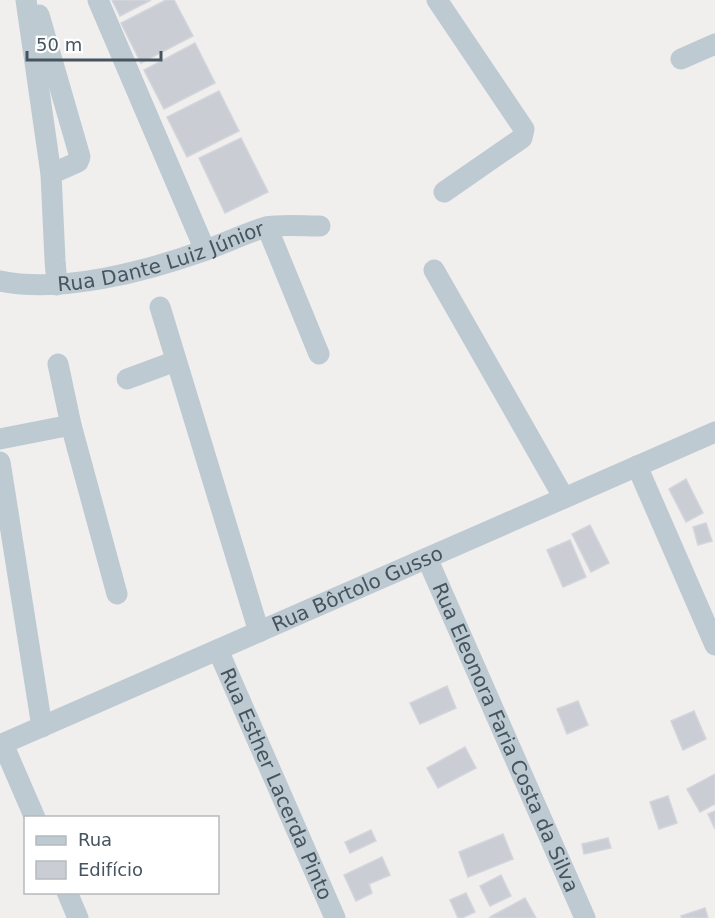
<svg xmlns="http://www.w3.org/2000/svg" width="715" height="918" font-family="'DejaVu Sans',sans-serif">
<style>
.building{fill:#caced4;stroke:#d2d5db;stroke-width:1.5}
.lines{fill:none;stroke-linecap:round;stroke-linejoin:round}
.minor{stroke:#bdcad2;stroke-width:21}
.labels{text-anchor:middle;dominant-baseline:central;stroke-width:5;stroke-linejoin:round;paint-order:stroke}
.street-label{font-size:20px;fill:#45545e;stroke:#fff}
</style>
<rect width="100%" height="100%" fill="#f1eeee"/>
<g class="building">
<polygon points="112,0 151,0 120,16"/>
<polygon points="166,0 174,0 193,36 141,63 121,23"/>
<polygon points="195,43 215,83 164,109 144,70"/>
<polygon points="219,91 239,131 187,157 167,117"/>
<polygon points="241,138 268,192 225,213 199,158"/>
<polygon points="686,479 703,513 686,522 669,489"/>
<polygon points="706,523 712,541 698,545 693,527"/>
<polygon points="590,525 609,563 591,572 572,534"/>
<polygon points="570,540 586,577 563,587 547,550"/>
<polygon points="447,686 456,708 420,724 410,703"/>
<polygon points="578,701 588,725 567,734 557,709"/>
<polygon points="694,711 706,739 683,750 671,721"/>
<polygon points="465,747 476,768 438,788 427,768"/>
<polygon points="715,774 715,804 700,812 687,789"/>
<polygon points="668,796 677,823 659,829 650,802"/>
<polygon points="715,811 715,829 708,814"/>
<polygon points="371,830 376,841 350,853 345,842"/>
<polygon points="503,834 513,859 468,877 459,852"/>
<polygon points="608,838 611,848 584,854 582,844"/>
<polygon points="382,857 390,875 369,884 372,893 356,901 344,875"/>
<polygon points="501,875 511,896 490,906 480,886"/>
<polygon points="466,893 475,912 462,918 458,918 450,900"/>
<polygon points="525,898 536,918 491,918 490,917"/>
<polygon points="705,908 708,918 682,918 681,916"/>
</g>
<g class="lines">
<g class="minor">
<polyline points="26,0 51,174 55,260 57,285"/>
<polyline points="98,0 205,250"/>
<polyline points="437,0 524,129 522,138 444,192"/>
<polyline points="39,15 80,157 78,162 51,174"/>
<polyline points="681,59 715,44"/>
<polyline points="267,227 319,354"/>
<polyline points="434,270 564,498"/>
<path id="s1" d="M 0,281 C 62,294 147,271 206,250 C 226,243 245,233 266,227 C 280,224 305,226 320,226"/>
<polyline points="160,307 259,632"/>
<polyline points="58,364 71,425 117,594"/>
<polyline points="127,379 176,361"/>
<polyline points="0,439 71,425"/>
<polyline points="0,462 42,727"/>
<polyline points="637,466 715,645"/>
<path id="s2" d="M 427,558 L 585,918"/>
<path id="s3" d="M 218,650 L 335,918"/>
<polyline points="3,744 35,818"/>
<path id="s4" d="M 0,745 L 715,432"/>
<polyline points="67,892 78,918"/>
</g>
</g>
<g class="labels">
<g class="street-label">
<text stroke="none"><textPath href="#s1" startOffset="165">Rua Dante Luiz Júnior</textPath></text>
<text stroke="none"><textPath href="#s4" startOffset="390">Rua Bôrtolo Gusso</textPath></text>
<text stroke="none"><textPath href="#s2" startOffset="196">Rua Eleonora Faria Costa da Silva</textPath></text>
<text stroke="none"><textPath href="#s3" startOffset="146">Rua Esther Lacerda Pinto</textPath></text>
</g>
</g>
<rect x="24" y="816" width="195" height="78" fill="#ffffff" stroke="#b5bbbf" stroke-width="1.5"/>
<rect x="36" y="836" width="30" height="9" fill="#bdcad2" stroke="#b5bbbf" stroke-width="1.5"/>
<text x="78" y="846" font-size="18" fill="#45545e">Rua</text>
<rect x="36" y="861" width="30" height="18" fill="#caced4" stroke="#b5bbbf" stroke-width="1.5"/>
<text x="78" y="876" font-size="18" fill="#45545e">Edifício</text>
<path d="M27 51v9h134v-9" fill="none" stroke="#45545e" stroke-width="3"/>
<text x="36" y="51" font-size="18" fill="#45545e" stroke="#ffffff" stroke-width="4.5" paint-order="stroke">50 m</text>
</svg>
